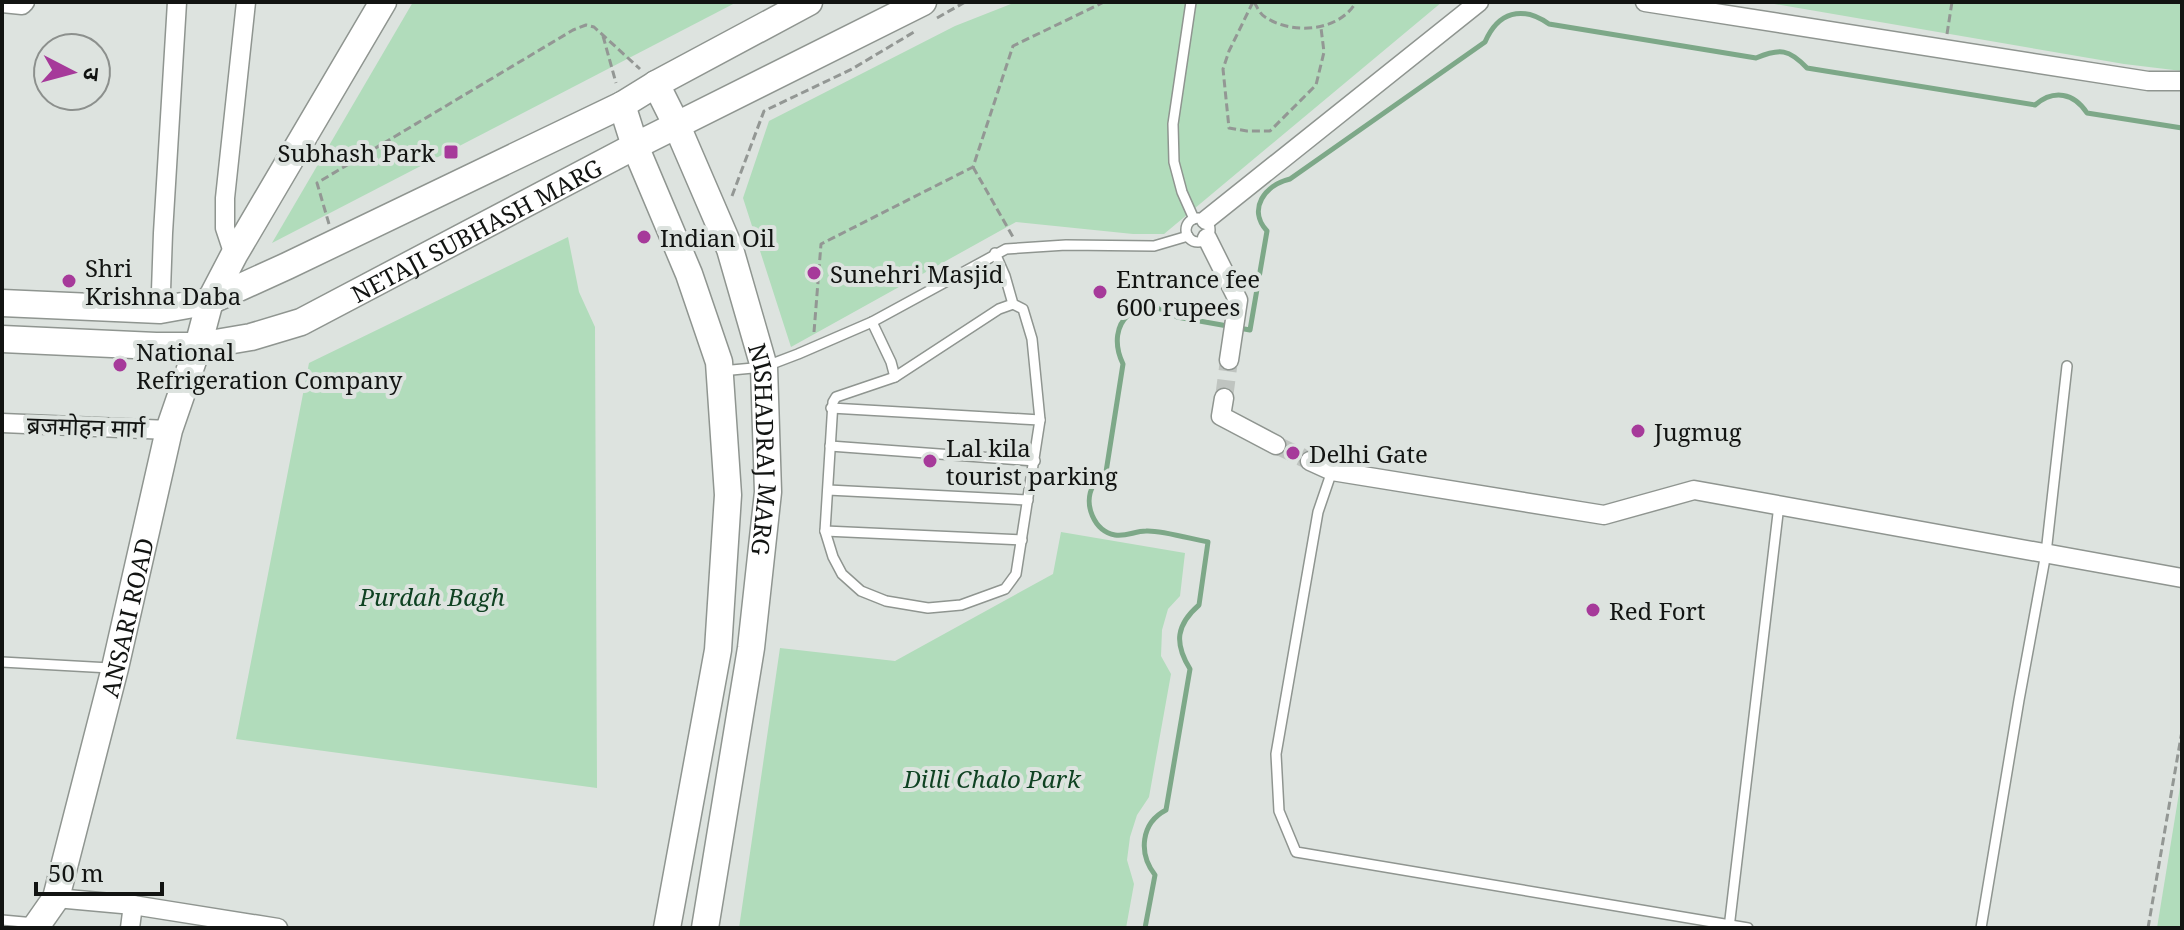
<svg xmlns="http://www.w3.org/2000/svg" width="2184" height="930" font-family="'Noto Serif','Noto Sans Devanagari',serif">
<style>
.green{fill:#b1dcbb}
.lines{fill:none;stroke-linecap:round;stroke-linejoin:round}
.stream{stroke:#7da888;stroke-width:5}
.street-tunnel{stroke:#bfc4c0;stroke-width:18;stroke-dasharray:18 9;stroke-linecap:butt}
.lane-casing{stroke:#8f9590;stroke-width:12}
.street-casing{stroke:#8f9590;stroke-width:21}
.secondary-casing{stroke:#8f9590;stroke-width:29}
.path{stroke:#939794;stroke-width:3;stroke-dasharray:8 4;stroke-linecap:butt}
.lane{stroke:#fff;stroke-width:9}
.street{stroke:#fff;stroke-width:18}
.secondary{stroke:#fff;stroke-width:26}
.poi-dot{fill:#a63a9a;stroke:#dde3df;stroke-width:3}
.labels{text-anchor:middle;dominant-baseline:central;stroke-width:8;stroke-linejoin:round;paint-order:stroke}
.poi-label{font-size:24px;fill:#121412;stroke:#dde3df;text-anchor:start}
.street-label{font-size:24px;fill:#121412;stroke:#dde3df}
.park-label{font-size:24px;font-style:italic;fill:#0f4222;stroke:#dde3df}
</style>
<rect width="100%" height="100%" fill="#dde3df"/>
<g class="green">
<polygon points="413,2 737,2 272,243"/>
<polygon points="1016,2 1442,2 1164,234 1133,234 1016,222 791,347 743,198 769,121 955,26"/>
<polygon points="1763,2 2182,2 2182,71 2124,64"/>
<polygon points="568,237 579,292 595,327 597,788 236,739 309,363"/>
<polygon points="1061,532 1185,553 1180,596 1168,609 1162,630 1161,656 1171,674 1149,797 1137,815 1130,837 1127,860 1134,884 1126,928 739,928 780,648 895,661 1053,574"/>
<polygon points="2180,787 2182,787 2182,928 2157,928"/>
</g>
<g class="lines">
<path class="stream" d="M 1145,928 L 1155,875 C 1138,853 1141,823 1166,810 L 1190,669 C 1174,643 1176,625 1199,605 L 1208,542 C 1192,539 1160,530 1146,531 C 1135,531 1126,537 1115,535 C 1094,531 1083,504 1093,486 C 1096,481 1102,476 1106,472 L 1123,364 C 1103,322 1139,291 1177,317 L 1250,330 L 1267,231 C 1247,209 1265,185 1290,179 L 1485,42 C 1498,12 1522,5 1549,24 L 1756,58 C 1780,48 1789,49 1807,68 L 2035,105 C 2054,89 2074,93 2087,113 L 2182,128"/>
<g class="street-tunnel">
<polyline points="1224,398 1229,360"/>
<polyline points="1276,445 1310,461"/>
</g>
<defs>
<g id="lane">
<polyline points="1191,2 1173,124 1174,162 1182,192 1194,219"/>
<circle cx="1198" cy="230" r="12"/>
<polyline points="995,253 1005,276 1013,304 1023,309 1032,339 1040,420 1016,574 1005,589 961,605 928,608 886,601 861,591 842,574 833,557 825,531 833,402 836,397 895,377 999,309 1013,304"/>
<polyline points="872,322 891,362 895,377"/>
<polyline points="721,371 764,367 798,354 872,322 1006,249 1066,245 1154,246 1188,236"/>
<polyline points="831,408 1040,420"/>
<polyline points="830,446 1035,461"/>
<polyline points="1332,471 1318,512 1276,754 1279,811 1296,852 1748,928"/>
<polyline points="828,490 1028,500"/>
<polyline points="825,531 1022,540"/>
<polyline points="2,662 110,668"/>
<polyline points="2,920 35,923"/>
<polyline points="1729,928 1779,505"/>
<polyline points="1981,928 2019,700 2046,553 2067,366"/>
</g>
<g id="street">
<polyline points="1645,2 2148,81 2182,81"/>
<polyline points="2,3 22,5 25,2"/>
<polyline points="1206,220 1479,2"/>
<polyline points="1207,238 1238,300 1229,360"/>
<polyline points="234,255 225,228 225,198 246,2"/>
<polyline points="161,291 163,233 177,2"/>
<polyline points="1224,398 1221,416 1276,445"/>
<polyline points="2,423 169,430"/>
<polyline points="1310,461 1332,471 1604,515 1694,490 2182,578"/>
<polyline points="56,898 133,905 278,928"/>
<polyline points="130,928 133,905"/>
</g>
<g id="secondary">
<path id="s1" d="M 656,84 L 677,126 L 730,249 L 764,367 L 768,492 L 751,648 L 705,928"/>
<polyline points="622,105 635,146 689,274 719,362 728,495 718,650 667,928"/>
<polyline points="2,303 160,310 210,301 287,266 622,105 656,84 809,2"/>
<path id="s2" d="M 2,339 L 156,346 L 198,346 L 251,337 L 301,322 L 635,146 L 923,2"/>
<path id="s3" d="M 35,928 L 56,898 L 115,668 L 169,430 L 198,346 L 210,301 L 234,255 L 383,2"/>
</g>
</defs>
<use href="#lane" class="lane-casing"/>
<use href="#street" class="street-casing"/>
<use href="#secondary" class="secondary-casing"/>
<g class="path">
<polyline points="1253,2 1229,51 1223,69 1229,128 1247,131 1270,131 1316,85 1324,52 1321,28"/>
<path d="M 1254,2 C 1257,7 1260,14 1265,17 C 1292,35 1339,32 1356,2"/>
<polyline points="937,18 965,2"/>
<polyline points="1947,34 1952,2"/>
<polyline points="603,36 616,83"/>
<polyline points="973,167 1013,237"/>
<polyline points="732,196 764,111 852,69 914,32"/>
<polyline points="329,224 317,183 573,30 586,25 594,27 640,69"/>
<polyline points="814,332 821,244 973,167 1013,46 1104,2"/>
<polyline points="2148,928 2182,731"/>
</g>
<use href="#lane" class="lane"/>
<use href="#street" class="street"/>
<use href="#secondary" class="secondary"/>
</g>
<g class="poi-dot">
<rect x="443" y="144" width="16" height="16" rx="4"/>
<circle cx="644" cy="237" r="8"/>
<circle cx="814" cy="273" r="8"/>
<circle cx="69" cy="281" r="8"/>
<circle cx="1100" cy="292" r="8"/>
<circle cx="120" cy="365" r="8"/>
<circle cx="1638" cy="431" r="8"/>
<circle cx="1293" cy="453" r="8"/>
<circle cx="930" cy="461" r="8"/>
<circle cx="1593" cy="610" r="8"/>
</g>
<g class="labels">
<g class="poi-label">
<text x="435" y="152" text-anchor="end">Subhash Park</text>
<text x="660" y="237">Indian Oil</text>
<text x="85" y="267">Shri<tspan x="85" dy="28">Krishna Daba</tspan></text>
<text x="830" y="273">Sunehri Masjid</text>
<text x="1116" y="278">Entrance fee<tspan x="1116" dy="28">600 rupees</tspan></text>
<text x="136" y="351">National<tspan x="136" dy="28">Refrigeration Company</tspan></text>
<text x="1654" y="431">Jugmug</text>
<text x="946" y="447">Lal kila<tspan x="946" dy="28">tourist parking</tspan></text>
<text x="1309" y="453">Delhi Gate</text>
<text x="1609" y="610">Red Fort</text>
</g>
<g class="street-label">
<text stroke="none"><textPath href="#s2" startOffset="500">NETAJI SUBHASH MARG</textPath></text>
<text transform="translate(86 426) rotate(2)">ब्रजमोहन मार्ग</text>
<text stroke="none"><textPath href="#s1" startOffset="386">NISHADRAJ MARG</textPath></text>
<text stroke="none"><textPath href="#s3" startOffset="326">ANSARI ROAD</textPath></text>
</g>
<g class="park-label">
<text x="432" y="596">Purdah Bagh</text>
<text x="992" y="778">Dilli Chalo Park</text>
</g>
</g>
<rect width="2184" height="930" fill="none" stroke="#121412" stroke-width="8"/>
<g transform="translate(72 72) rotate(96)"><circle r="38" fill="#dde3df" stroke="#8c908d" stroke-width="2"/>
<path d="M0-6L14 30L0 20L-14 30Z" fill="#a63a9a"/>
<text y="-12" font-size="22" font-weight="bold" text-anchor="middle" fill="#121412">उ</text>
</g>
<path d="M36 882v12h126v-12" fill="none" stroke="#121412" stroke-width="4"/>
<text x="48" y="882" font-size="24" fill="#121412" stroke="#dde3df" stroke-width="6" paint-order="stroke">50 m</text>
</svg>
